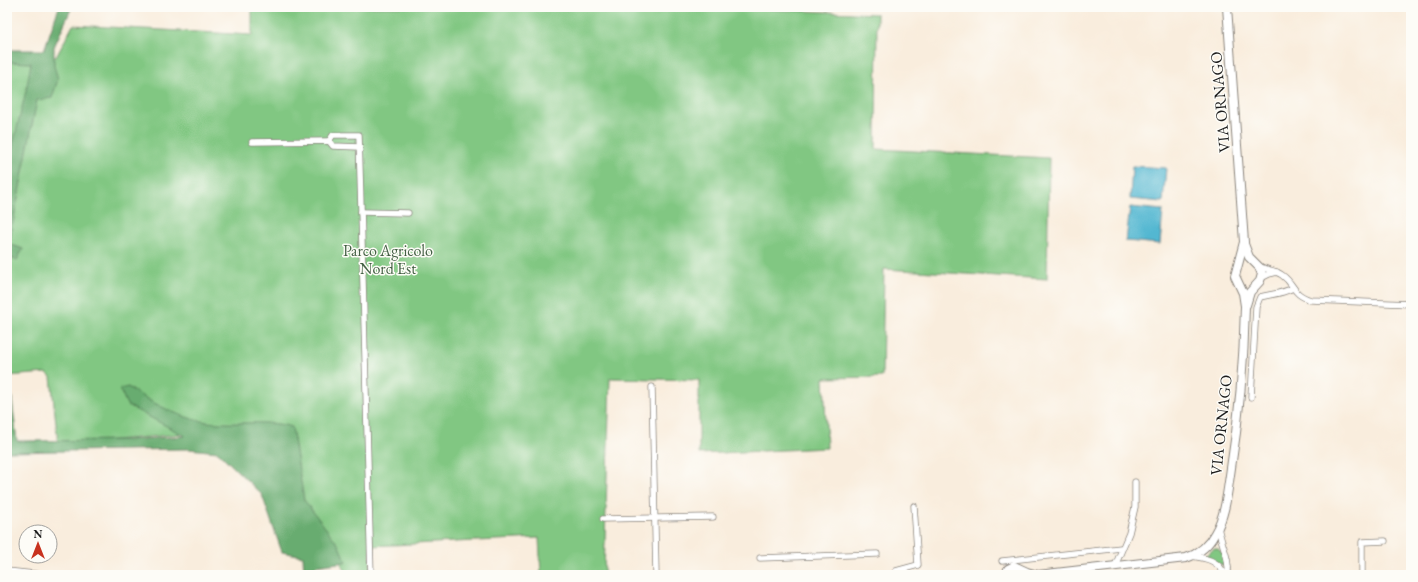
<svg xmlns="http://www.w3.org/2000/svg" width="1418" height="582" font-family="'EB Garamond',serif">
<style>
.green{fill:#81c782;stroke:#4e724f}
.forest{fill:#68ac70;stroke:#426446}
.water{fill:#53b7d1;stroke:#386a76}
.lines{fill:none;stroke-linecap:round;stroke-linejoin:round}
.stream{stroke:#53b7d1;stroke-width:1.5}
.street-casing{stroke:#8a847c;stroke-width:7}
.secondary-casing{stroke:#8a847c;stroke-width:10}
.street{stroke:#fff;stroke-width:5.5}
.secondary{stroke:#fff;stroke-width:8}
.labels{text-anchor:middle;dominant-baseline:central;stroke-width:3;stroke-linejoin:round;paint-order:stroke}
.street-label{font-size:16px;fill:#1c1c1c;stroke:#fdfcf7}
.park-label{font-size:16px;fill:#446045;stroke:#fdfcf7}
</style>
<rect width="100%" height="100%" fill="#fdfcf7"/>
<filter id="ink" filterUnits="userSpaceOnUse"><feTurbulence type="fractalNoise" baseFrequency=".025" numOctaves="2"/><feDisplacementMap in="SourceGraphic" scale="8" xChannelSelector="R" yChannelSelector="G"/><feConvolveMatrix kernelMatrix="1 2 1 2 8 2 1 2 1" color-interpolation-filters="sRGB"/></filter>
<filter id="wash" filterUnits="userSpaceOnUse"><feTurbulence type="fractalNoise" baseFrequency=".012" numOctaves="4" result="noise"/><feDisplacementMap in="SourceGraphic" scale="16" xChannelSelector="R" yChannelSelector="G"/><feGaussianBlur stdDeviation="0.9" result="paint"/><feColorMatrix in="noise" values="0 0 0 0 0 0 0 0 0 0 0 0 0 0 0 0 0 1.4 0 .05"/><feComposite in="paint" operator="in"/></filter>
<g filter="url(#wash)">
<rect width="100%" height="100%" fill="#f9eddd"/>
<g class="green">
<polygon points="252,7 708,7 877,14 876,149 1049,158 1047,279 884,269 882,377 824,378 827,448 699,454 699,380 610,378 604,575 541,575 539,538 371,546 370,575 348,575 331,547 205,432 80,443 58,442 51,377 47,373 7,376 7,57 56,57 73,25 252,35"/>
<polygon points="1214,548 1218,549 1223,553 1226,567 1204,556"/>
</g>
<g class="forest">
<polygon points="59,7 72,7 54,47 54,66 58,79 52,98 37,100 9,244 23,249 17,260 7,257 7,169 26,91 31,63 7,62 7,50 44,50"/>
<path d="M 9,373 L 17,441 L 128,440 L 185,436 L 127,405 L 120,389 L 128,387 C 155,405 188,423 221,423 C 244,424 269,420 292,427 L 304,500 L 338,544 L 346,562 L 315,566 L 317,575 L 304,575 L 303,556 L 282,552 L 262,495 L 218,452 L 189,449 L 7,452 L 7,376 Z"/>
</g>
<g class="water">
<polygon points="1132,166 1166,168 1163,202 1130,199"/>
<polygon points="1130,207 1163,210 1160,244 1126,241"/>
</g>
<g class="lines">
<polyline class="stream" points="1410,575 1411,571"/>
</g>
</g>
<g filter="url(#ink)">
<g class="lines">
<defs>
<g id="street">
<polyline points="329,141 333,135 359,135 371,575"/>
<polyline points="252,142 329,141 333,146 359,147"/>
<polyline points="361,212 408,213"/>
<path d="M 1258,266 C 1267,270 1275,270 1282,275 C 1296,285 1291,294 1311,300 L 1411,304"/>
<polyline points="1261,278 1269,274 1277,272"/>
<polyline points="652,387 656,575"/>
<path d="M 1251,397 L 1256,307 L 1260,297 C 1272,294 1281,294 1293,288"/>
<polyline points="603,519 713,517"/>
<path d="M 1218,527 C 1221,544 1230,558 1228,575"/>
<path d="M 1191,556 C 1206,558 1218,560 1225,575"/>
<polyline points="760,558 877,554"/>
<polyline points="1002,561 1121,548"/>
<polyline points="1115,566 1129,533 1135,507 1135,482"/>
<polyline points="7,571 44,575"/>
<polyline points="896,571 918,565 914,506"/>
<polyline points="1362,575 1362,542 1385,541"/>
</g>
<g id="secondary">
<polyline points="1244,244 1249,257 1259,267 1262,274 1260,281 1250,292 1246,305"/>
<polyline points="1006,575 1008,569 1014,566 1027,572 1038,575"/>
<path d="M 1038,575 L 1186,558 C 1198,554 1209,545 1215,533 C 1225,516 1227,495 1230,475 C 1239,419 1244,362 1245,306 L 1243,293 L 1235,276 L 1244,242 L 1227,7"/>
</g>
</defs>
<use href="#street" class="street-casing"/>
<use href="#secondary" class="secondary-casing"/>
<use href="#street" class="street"/>
<use href="#secondary" class="secondary"/>
</g>
</g>
<g class="labels">
<g class="street-label">
<text transform="translate(1220 102) rotate(-95)">VIA ORNAGO</text>
<text transform="translate(1221 425) rotate(-84)">VIA ORNAGO</text>
</g>
<g class="park-label">
<text x="388" y="250">Parco Agricolo<tspan x="388" dy="18">Nord Est</tspan></text>
</g>
</g>
<rect width="1418" height="582" fill="none" stroke="#fdfcf7" stroke-width="24"/>
<g transform="translate(38 544)"><circle r="19" fill="#fdfcf7" stroke="#a3a29f"/>
<path d="M0-3L7 15L0 10L-7 15Z" fill="#c8321e"/>
<text y="-6" font-size="11" font-weight="bold" text-anchor="middle" fill="#1c1c1c">N</text>
</g>
</svg>
